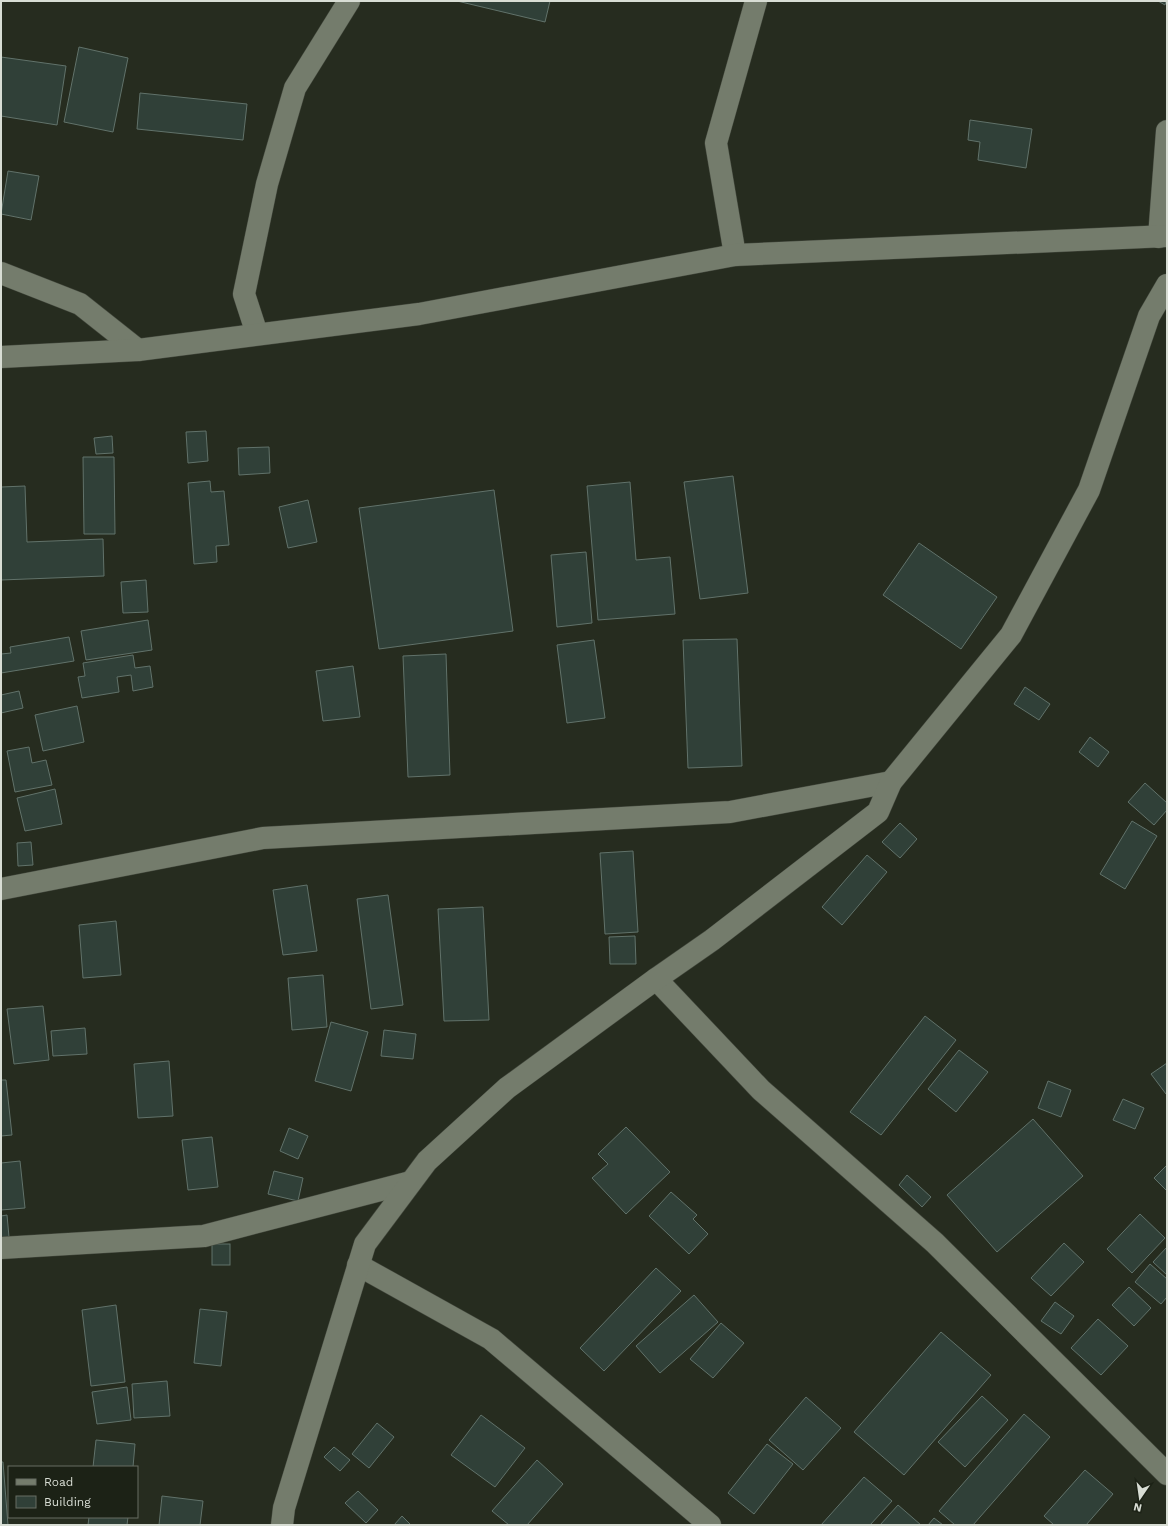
<svg xmlns="http://www.w3.org/2000/svg" width="1168" height="1526" font-family="'Work Sans',sans-serif">
<style>
.building{fill:#304038;stroke:#61726a}
.lines{fill:none;stroke-linecap:round;stroke-linejoin:round}
.minor-casing{stroke:#43483d;stroke-width:23}
.tertiary-casing{stroke:#43483d;stroke-width:23}
.minor{stroke:#747c6c;stroke-width:22}
.tertiary{stroke:#747c6c;stroke-width:22}
</style>
<rect width="100%" height="100%" fill="#262c1f"/>
<g class="building">
<polygon points="457,1 550,1 545,22"/>
<polygon points="1158,1 1166,1 1165,5"/>
<polygon points="79,47 128,58 113,132 64,122"/>
<polygon points="1,57 66,66 57,125 1,116"/>
<polygon points="140,93 247,104 243,140 137,129"/>
<polygon points="970,120 1032,129 1026,168 978,160 980,142 968,140"/>
<polygon points="8,171 39,176 31,220 1,214"/>
<polygon points="206,431 208,461 188,463 186,432"/>
<polygon points="112,436 113,453 96,454 94,438"/>
<polygon points="269,447 270,473 239,475 238,448"/>
<polygon points="83,457 114,457 115,534 84,534"/>
<polygon points="733,476 748,593 700,599 684,482"/>
<polygon points="210,481 211,492 224,491 229,545 216,546 217,562 194,564 188,483"/>
<polygon points="630,482 636,560 670,557 675,614 598,620 587,486"/>
<polygon points="25,486 27,542 103,539 104,576 1,580 1,487"/>
<polygon points="494,490 513,631 379,649 359,508"/>
<polygon points="308,500 317,542 288,548 279,507"/>
<polygon points="919,543 997,597 961,649 883,595"/>
<polygon points="586,552 592,623 557,627 551,555"/>
<polygon points="146,580 148,612 123,613 121,582"/>
<polygon points="148,620 152,650 86,660 81,631"/>
<polygon points="69,637 74,661 1,673 1,654 11,653 10,647"/>
<polygon points="737,639 742,766 688,768 683,640"/>
<polygon points="594,640 605,718 567,723 557,645"/>
<polygon points="446,654 450,775 408,777 403,656"/>
<polygon points="133,655 135,668 150,666 153,687 133,691 131,675 117,677 119,692 82,698 78,677 85,676 83,663"/>
<polygon points="353,666 360,717 323,721 316,671"/>
<polygon points="1025,687 1050,704 1039,720 1014,704"/>
<polygon points="19,691 23,708 1,713 1,695"/>
<polygon points="77,706 84,742 43,751 35,715"/>
<polygon points="1090,737 1109,752 1098,767 1079,752"/>
<polygon points="29,747 32,763 46,760 52,785 15,792 7,751"/>
<polygon points="1145,783 1167,803 1167,810 1154,825 1128,802"/>
<polygon points="55,789 62,824 25,831 17,798"/>
<polygon points="1132,821 1157,836 1125,889 1100,874"/>
<polygon points="900,823 917,839 900,858 882,842"/>
<polygon points="31,842 33,865 18,866 17,843"/>
<polygon points="633,851 638,932 605,934 600,853"/>
<polygon points="867,855 887,872 842,925 822,907"/>
<polygon points="307,885 317,951 283,955 273,890"/>
<polygon points="388,895 403,1005 371,1009 357,899"/>
<polygon points="483,907 489,1020 444,1021 438,909"/>
<polygon points="116,921 121,975 83,978 79,925"/>
<polygon points="635,936 636,964 610,964 609,937"/>
<polygon points="323,975 327,1027 292,1030 288,978"/>
<polygon points="43,1006 49,1060 14,1064 7,1009"/>
<polygon points="925,1016 956,1040 881,1135 850,1112"/>
<polygon points="331,1022 368,1032 351,1091 315,1081"/>
<polygon points="85,1028 87,1054 53,1056 51,1031"/>
<polygon points="384,1030 416,1034 413,1059 381,1056"/>
<polygon points="959,1050 988,1072 956,1112 928,1089"/>
<polygon points="169,1061 173,1116 138,1118 134,1064"/>
<polygon points="1167,1063 1167,1093 1166,1094 1151,1074"/>
<polygon points="1,1080 6,1080 12,1135 1,1136"/>
<polygon points="1048,1081 1071,1090 1061,1117 1038,1108"/>
<polygon points="1123,1099 1144,1108 1135,1129 1113,1120"/>
<polygon points="1033,1119 1083,1176 997,1252 947,1195"/>
<polygon points="626,1127 670,1172 626,1214 592,1178 608,1164 598,1154"/>
<polygon points="289,1128 308,1136 298,1159 280,1151"/>
<polygon points="212,1137 218,1187 188,1190 182,1140"/>
<polygon points="20,1161 25,1208 1,1210 1,1163"/>
<polygon points="1167,1165 1167,1191 1154,1178"/>
<polygon points="274,1171 303,1178 298,1201 268,1194"/>
<polygon points="907,1175 931,1197 922,1207 899,1185"/>
<polygon points="671,1192 697,1215 693,1219 708,1234 689,1254 649,1216"/>
<polygon points="1140,1214 1165,1238 1132,1273 1107,1249"/>
<polygon points="7,1215 9,1237 1,1238 1,1216"/>
<polygon points="1064,1243 1084,1262 1051,1296 1031,1278"/>
<rect x="212" y="1244" width="18" height="21"/>
<polygon points="1167,1247 1167,1275 1153,1262"/>
<polygon points="1150,1264 1167,1279 1167,1297 1161,1304 1135,1282"/>
<polygon points="656,1268 681,1291 604,1371 580,1348"/>
<polygon points="1129,1287 1151,1308 1134,1326 1112,1305"/>
<polygon points="694,1295 718,1322 660,1373 636,1346"/>
<polygon points="1055,1302 1074,1316 1061,1334 1041,1321"/>
<polygon points="116,1305 125,1382 91,1386 82,1310"/>
<polygon points="200,1309 227,1312 221,1366 194,1363"/>
<polygon points="1098,1319 1128,1346 1101,1375 1071,1348"/>
<polygon points="721,1323 744,1343 713,1378 690,1359"/>
<polygon points="941,1332 991,1375 904,1475 854,1432"/>
<polygon points="167,1381 170,1416 134,1418 132,1384"/>
<polygon points="127,1387 131,1420 97,1424 92,1392"/>
<polygon points="982,1396 1008,1420 965,1467 938,1442"/>
<polygon points="806,1397 841,1428 803,1470 769,1440"/>
<polygon points="1024,1414 1050,1437 973,1525 955,1525 939,1511"/>
<polygon points="481,1415 525,1448 495,1487 451,1455"/>
<polygon points="377,1423 394,1437 369,1468 352,1454"/>
<polygon points="96,1440 135,1444 133,1467 93,1467"/>
<polygon points="767,1444 793,1464 754,1514 728,1493"/>
<polygon points="334,1447 350,1460 340,1471 324,1457"/>
<polygon points="537,1460 563,1484 527,1525 509,1525 492,1511"/>
<polygon points="1,1462 3,1462 8,1525 1,1525"/>
<polygon points="1085,1470 1113,1494 1086,1525 1054,1525 1044,1516"/>
<polygon points="864,1477 892,1501 870,1525 821,1525"/>
<polygon points="358,1491 378,1510 366,1523 345,1503"/>
<polygon points="162,1496 203,1501 200,1525 159,1525"/>
<polygon points="898,1505 921,1525 880,1525"/>
<polygon points="402,1516 411,1525 394,1525"/>
<polygon points="89,1517 128,1517 127,1525 88,1525"/>
<polygon points="934,1518 943,1525 928,1525"/>
</g>
<g class="lines">
<defs>
<g id="minor">
<polyline points="1159,237 1167,131"/>
<polyline points="735,255 716,143 756,1"/>
<polyline points="1,273 80,304 138,350"/>
<polyline points="257,334 244,294 267,184 295,88 349,1"/>
<polyline points="1,889 263,838 730,812 891,782"/>
<polyline points="656,979 761,1090 935,1243 1167,1474"/>
<polyline points="1,1248 204,1236 411,1182"/>
<polyline points="358,1265 491,1339 710,1525"/>
<polyline points="282,1525 284,1508 365,1244 427,1161 507,1088 656,979 712,940 878,812 891,782 1011,635 1089,490 1149,316 1167,285"/>
</g>
<polyline id="tertiary" points="1,357 138,350 419,314 735,255 1167,236"/>
</defs>
<use href="#minor" class="minor-casing"/>
<use href="#tertiary" class="tertiary-casing"/>
<use href="#minor" class="minor"/>
<use href="#tertiary" class="tertiary"/>
</g>
<rect width="1168" height="1526" fill="none" stroke="#d8ddd4" stroke-width="4"/>
<rect x="8" y="1466" width="130" height="52" fill="#1c2216" stroke="#676d62"/>
<rect x="16" y="1479" width="20" height="6" fill="#747c6c" stroke="#676d62"/>
<text x="44" y="1486" font-size="12" fill="#d8ddd4">Road</text>
<rect x="16" y="1496" width="20" height="12" fill="#304038" stroke="#676d62"/>
<text x="44" y="1506" font-size="12" fill="#d8ddd4">Building</text>
<g transform="translate(1140 1498) rotate(193)" stroke="#1c2216" stroke-width="3" paint-order="stroke">
<path d="M0-3L7 15L0 10L-7 15Z" fill="#d8ddd4"/>
<text y="-6" font-size="11" font-weight="bold" text-anchor="middle" fill="#d8ddd4">N</text>
</g>
</svg>
